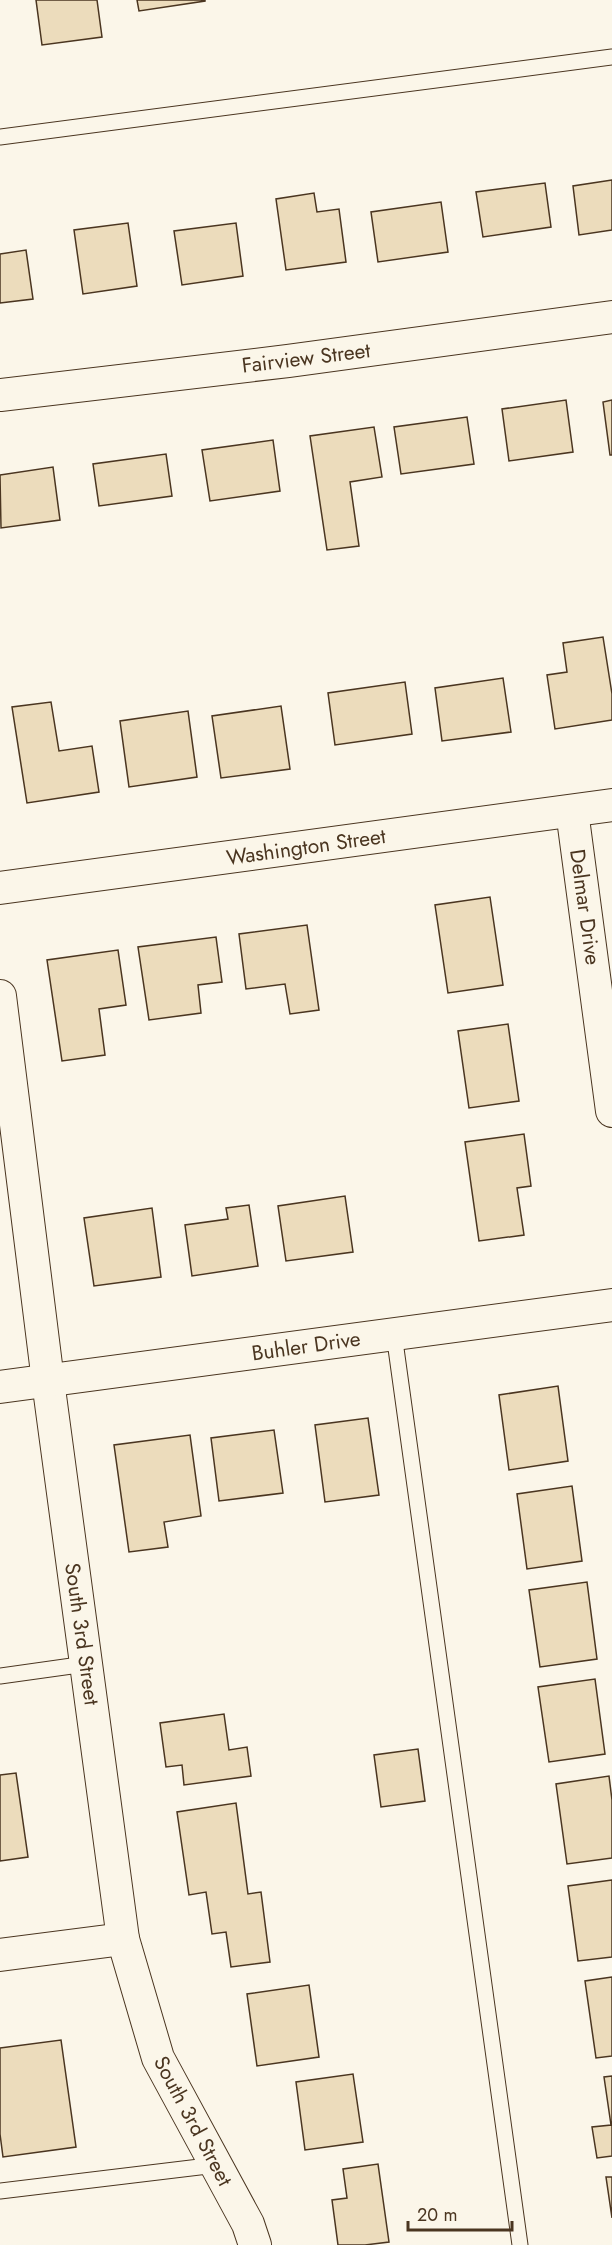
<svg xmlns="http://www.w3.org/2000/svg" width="612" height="2245" font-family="Jost,sans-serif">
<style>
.building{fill:#ecdcbc;stroke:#4a3520;stroke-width:1.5}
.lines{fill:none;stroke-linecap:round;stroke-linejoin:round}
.service-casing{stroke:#4a3520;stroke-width:17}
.minor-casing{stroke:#4a3520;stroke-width:34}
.service{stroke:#fbf6e9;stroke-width:15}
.minor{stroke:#fbf6e9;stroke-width:32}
.labels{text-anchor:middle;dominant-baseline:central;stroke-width:4.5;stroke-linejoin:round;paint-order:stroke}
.street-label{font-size:21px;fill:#4a3520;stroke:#fbf6e9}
</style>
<rect width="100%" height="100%" fill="#fbf6e9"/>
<g class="building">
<polygon points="36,0 97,0 102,37 42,45"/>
<polygon points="137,0 205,0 205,1 139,11"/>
<polygon points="612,180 612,230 579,235 573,186"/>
<polygon points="545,183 551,227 483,237 476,192"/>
<polygon points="314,193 317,212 339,209 346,262 286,270 276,199"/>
<polygon points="441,202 448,252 378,262 371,212"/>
<polygon points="128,223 137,286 83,294 74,230"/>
<polygon points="236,223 243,276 182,285 174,231"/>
<polygon points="26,250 33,299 0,303 0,254"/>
<polygon points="566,400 573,452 509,461 502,409"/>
<polygon points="612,400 612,455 610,455 603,402"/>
<polygon points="467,417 474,464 401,474 394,427"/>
<polygon points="374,427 382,477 350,482 359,546 327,550 310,436"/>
<polygon points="273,440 280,491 210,501 202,450"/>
<polygon points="166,454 172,496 99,506 93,464"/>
<polygon points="53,467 60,520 1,528 0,475"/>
<polygon points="603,637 612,694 612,720 555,729 547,675 567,672 563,643"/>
<polygon points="503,678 511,732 442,741 435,688"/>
<polygon points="405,682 412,734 335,745 328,693"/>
<polygon points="51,702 59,751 92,746 99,792 27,803 12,707"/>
<polygon points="281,706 290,769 221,778 212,716"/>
<polygon points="188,711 197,777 129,787 120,721"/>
<polygon points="490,897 503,985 448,993 435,905"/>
<polygon points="307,925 319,1010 290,1014 285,984 246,989 239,934"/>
<polygon points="216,937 222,982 198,985 201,1013 149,1020 138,947"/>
<polygon points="118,950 126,1005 99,1009 105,1055 62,1061 47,960"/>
<polygon points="508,1024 519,1101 469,1108 458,1031"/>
<polygon points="524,1134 531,1186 517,1188 524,1235 479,1241 465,1142"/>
<polygon points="345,1196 353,1252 286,1261 278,1206"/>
<polygon points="249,1205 258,1266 192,1276 185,1225 228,1219 226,1208"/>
<polygon points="152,1208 161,1277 94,1286 84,1218"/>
<polygon points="558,1386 568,1461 509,1470 499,1395"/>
<polygon points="368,1418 379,1495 325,1502 315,1425"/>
<polygon points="274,1430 283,1493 219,1501 211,1438"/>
<polygon points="190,1435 201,1516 164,1522 168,1547 129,1552 114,1445"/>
<polygon points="572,1486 582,1561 527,1569 517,1494"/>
<polygon points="587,1582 597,1659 540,1667 529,1590"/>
<polygon points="595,1679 605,1754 549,1762 538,1687"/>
<polygon points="224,1714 229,1750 247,1747 251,1776 184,1785 182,1765 166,1767 160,1723"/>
<polygon points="418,1749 425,1801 381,1807 374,1755"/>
<polygon points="16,1773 28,1857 0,1861 0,1775"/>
<polygon points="609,1776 612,1800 612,1858 567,1864 556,1784"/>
<polygon points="236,1803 248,1894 261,1892 270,1962 231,1967 226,1932 212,1934 206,1892 189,1895 177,1812"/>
<polygon points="612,1880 612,1957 578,1961 568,1886"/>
<polygon points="612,1977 612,2056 596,2058 585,1981"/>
<polygon points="309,1985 319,2057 257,2066 247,1994"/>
<polygon points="61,2040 76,2147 3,2157 0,2134 0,2048"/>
<polygon points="353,2074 363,2142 305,2150 296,2082"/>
<polygon points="612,2076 612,2156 597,2158 592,2127 611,2125 604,2077"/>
<polygon points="378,2164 389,2242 365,2245 338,2245 332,2200 347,2198 343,2169"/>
<polygon points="606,2177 612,2177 612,2218"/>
</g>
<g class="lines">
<defs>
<g id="service">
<polyline points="0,137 612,57"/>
<polyline points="394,1334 520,2245"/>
<polyline points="0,1676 86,1664"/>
<polyline points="0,2191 216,2165"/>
</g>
<g id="minor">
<polyline points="0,395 288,361 612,317"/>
<polyline points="572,811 612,1111"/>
<polyline points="0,888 612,805"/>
<polyline points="0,996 48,1381 123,1939 158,2058 248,2224 255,2245"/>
<polyline points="0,1387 612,1305"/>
<polyline points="0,1955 123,1939"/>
</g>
</defs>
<use href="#service" class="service-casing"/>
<use href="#minor" class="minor-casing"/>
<use href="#service" class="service"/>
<use href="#minor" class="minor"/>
</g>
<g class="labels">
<g class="street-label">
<text transform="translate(306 358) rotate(-7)">Fairview Street</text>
<text transform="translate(306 847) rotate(-8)">Washington Street</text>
<text transform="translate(585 907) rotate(82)">Delmar Drive</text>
<text transform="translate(306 1346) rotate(-8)">Buhler Drive</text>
<text transform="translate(82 1634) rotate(82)">South 3rd Street</text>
<text transform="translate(193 2121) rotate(62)">South 3rd Street</text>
</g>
</g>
<path d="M408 2221v9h104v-9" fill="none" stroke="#4a3520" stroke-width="3"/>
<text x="417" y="2221" font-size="18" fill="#4a3520" stroke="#fbf6e9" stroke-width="4.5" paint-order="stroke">20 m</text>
</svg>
